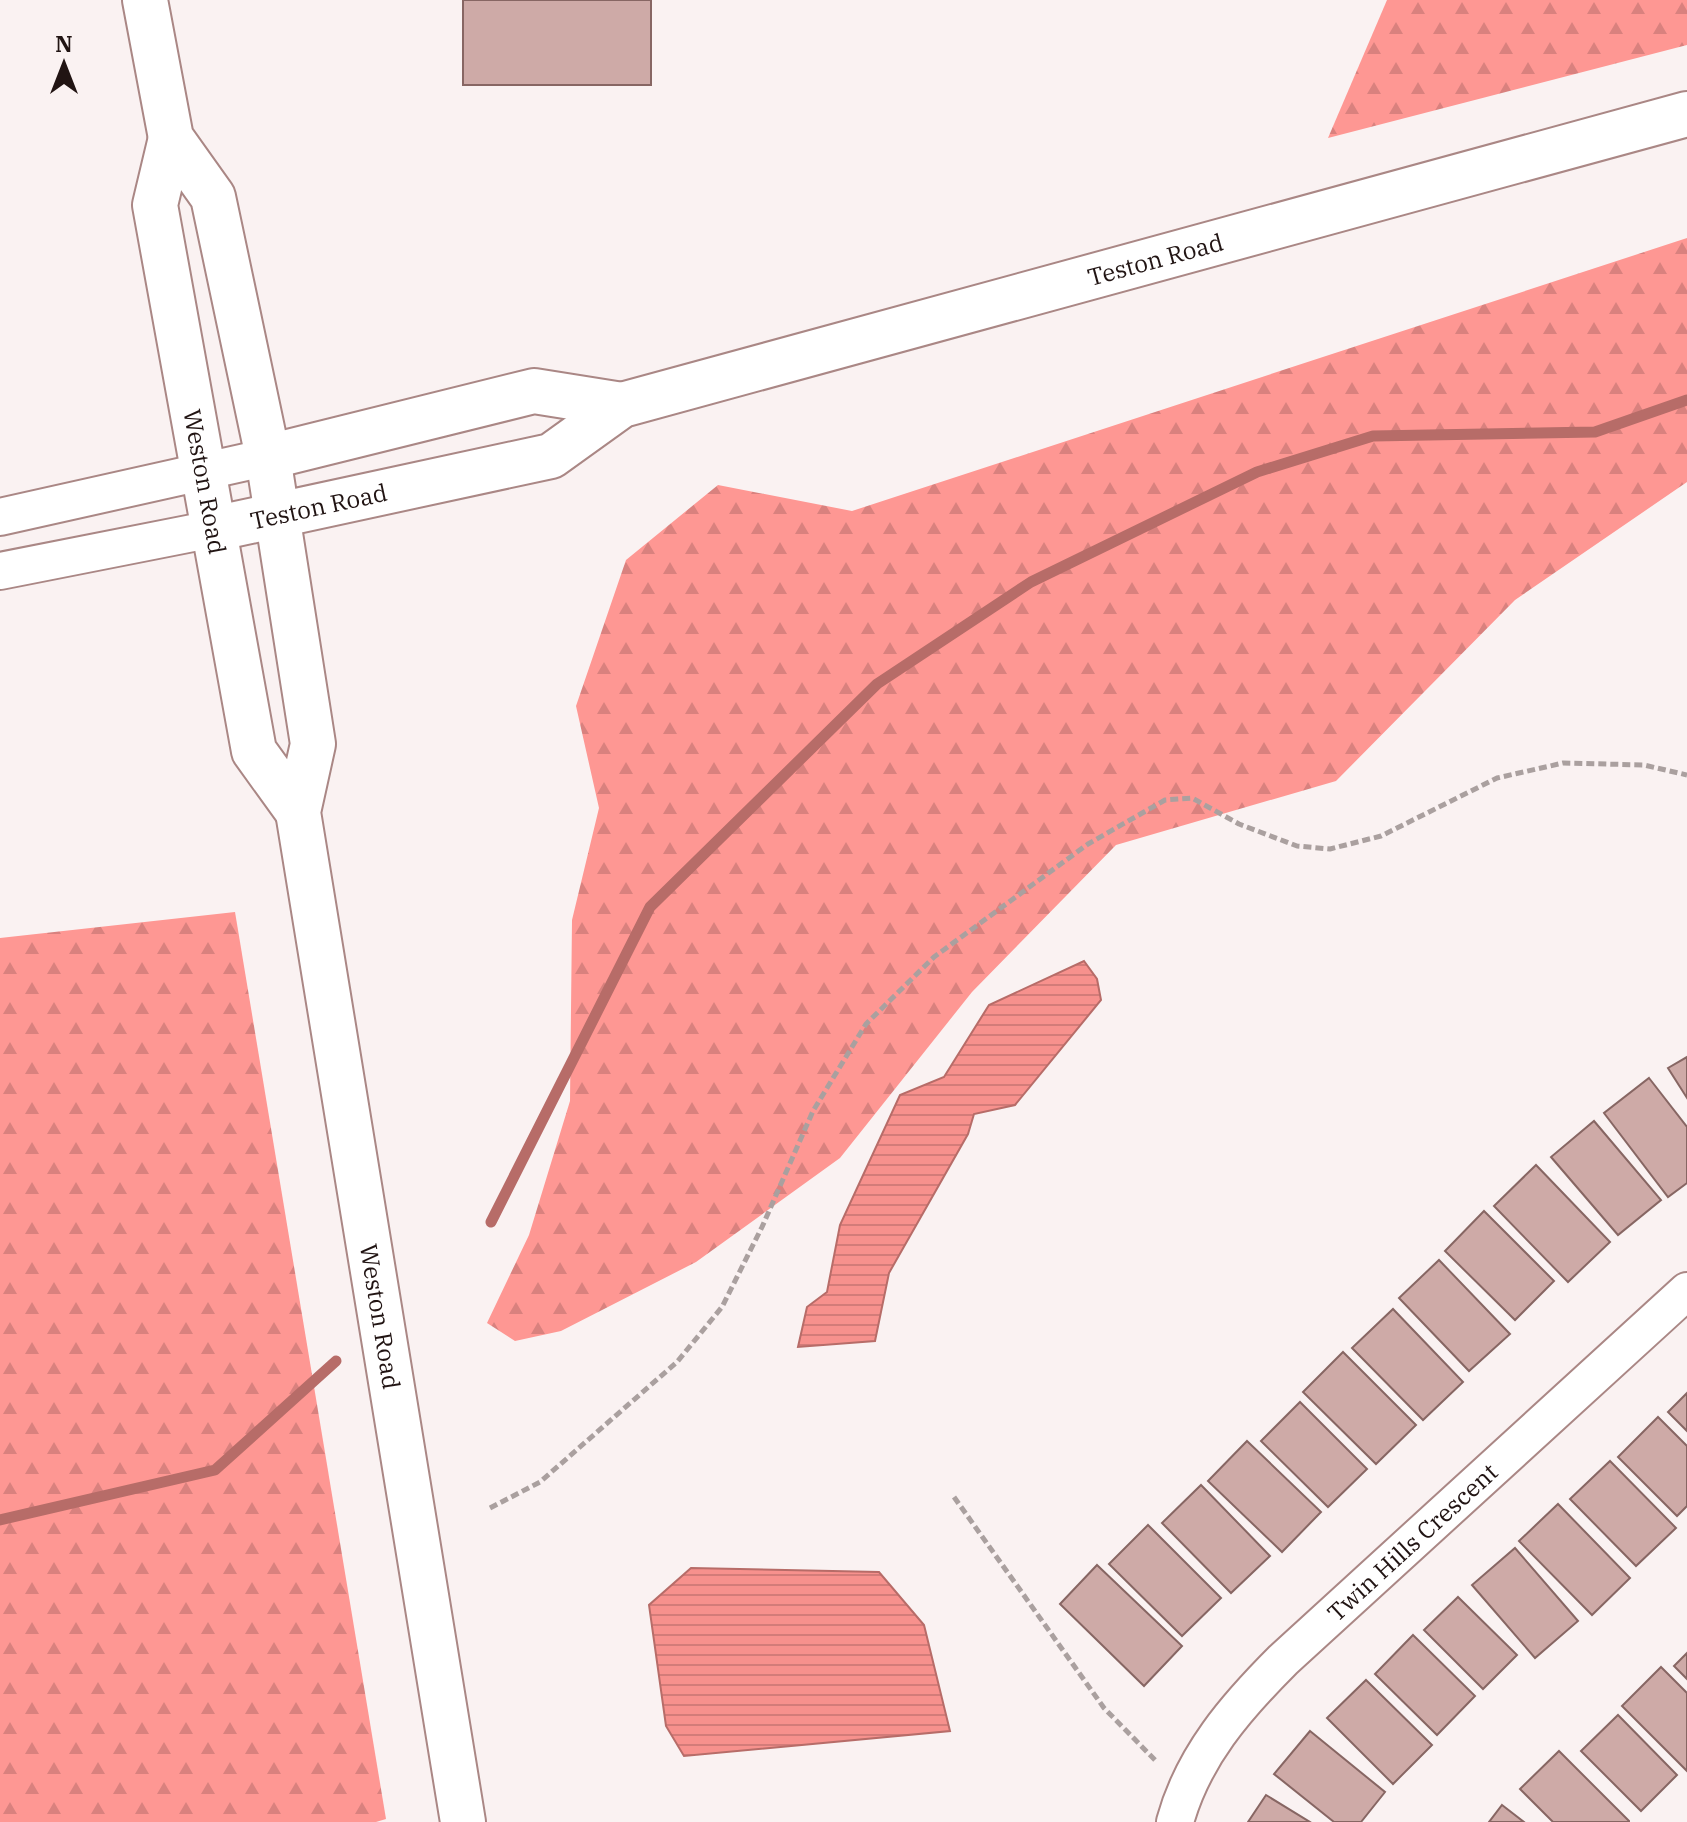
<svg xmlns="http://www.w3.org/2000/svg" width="1687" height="1822" font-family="'IBM Plex Serif',serif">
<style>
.forest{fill:url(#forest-firs)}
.water{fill:url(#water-rules);stroke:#b76c68;stroke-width:2}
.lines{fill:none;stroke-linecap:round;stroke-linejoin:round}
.stream{stroke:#b76c68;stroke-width:11}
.building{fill:#ceaaa7;stroke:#876663;stroke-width:2}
.minor-casing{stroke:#aa8785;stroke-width:40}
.major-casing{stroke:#aa8785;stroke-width:48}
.path{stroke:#aaa09f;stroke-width:5;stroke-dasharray:8 4;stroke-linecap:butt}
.minor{stroke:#fff;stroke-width:36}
.major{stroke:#fff;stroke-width:44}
.labels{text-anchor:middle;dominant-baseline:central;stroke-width:6;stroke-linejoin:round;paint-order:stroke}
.street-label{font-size:24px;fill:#211413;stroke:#faf2f2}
</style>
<defs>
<pattern id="forest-firs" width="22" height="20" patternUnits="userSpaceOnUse" patternTransform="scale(2)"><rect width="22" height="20" fill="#fe9793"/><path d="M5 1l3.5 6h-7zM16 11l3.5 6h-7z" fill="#d9817e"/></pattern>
<pattern id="water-rules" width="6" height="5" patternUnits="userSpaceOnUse" patternTransform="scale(2)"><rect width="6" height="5" fill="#f7918d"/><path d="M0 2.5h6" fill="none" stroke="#d37c79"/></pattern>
</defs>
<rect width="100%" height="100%" fill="#faf2f2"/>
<g class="forest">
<polygon points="1387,0 1687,0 1687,45 1328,138"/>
<polygon points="1687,238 1687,482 1515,600 1336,781 1116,845 972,992 840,1158 696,1262 561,1331 515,1341 487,1323 529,1235 570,1101 572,920 599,808 576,706 626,560 718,485 852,511"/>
<polygon points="235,912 386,1819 376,1822 0,1822 0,938"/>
</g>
<g class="water">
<polygon points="1084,961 1097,979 1101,1000 1015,1105 974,1114 968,1134 889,1273 875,1341 798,1347 807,1307 827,1292 840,1225 900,1095 944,1077 989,1005"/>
<polygon points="691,1568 879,1572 924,1625 950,1731 684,1756 666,1726 649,1605"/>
</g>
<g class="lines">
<g class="stream">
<polyline points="491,1222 650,907 877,684 1031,582 1257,472 1373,436 1595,432 1687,400"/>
<polyline points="0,1520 215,1470 336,1361"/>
</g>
</g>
<g class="building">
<rect x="463" y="0" width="188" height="85"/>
<polygon points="1687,1057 1687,1098 1668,1068"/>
<polygon points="1649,1078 1687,1127 1687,1183 1668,1197 1604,1113"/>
<polygon points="1594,1121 1661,1200 1618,1235 1551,1157"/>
<polygon points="1536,1165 1610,1242 1568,1282 1494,1206"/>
<polygon points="1484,1211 1554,1281 1515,1320 1445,1251"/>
<polygon points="1439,1260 1510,1334 1469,1371 1399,1298"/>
<polygon points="1393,1309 1463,1382 1423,1420 1352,1348"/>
<polygon points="1343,1352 1416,1425 1376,1464 1303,1392"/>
<polygon points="1687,1393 1687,1431 1668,1412"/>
<polygon points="1300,1402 1367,1469 1328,1507 1261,1441"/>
<polygon points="1658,1417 1687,1446 1687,1506 1677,1516 1618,1457"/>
<polygon points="1247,1441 1321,1512 1282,1552 1208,1481"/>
<polygon points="1610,1461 1676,1528 1636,1566 1570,1499"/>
<polygon points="1201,1485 1270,1556 1231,1593 1162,1523"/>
<polygon points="1558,1504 1630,1578 1592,1615 1519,1541"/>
<polygon points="1148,1525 1221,1598 1182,1636 1109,1564"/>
<polygon points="1515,1548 1578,1621 1535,1658 1472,1585"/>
<polygon points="1097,1565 1182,1646 1144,1686 1060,1604"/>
<polygon points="1458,1597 1517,1655 1483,1689 1424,1630"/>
<polygon points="1413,1635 1475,1696 1437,1735 1375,1674"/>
<polygon points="1687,1653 1687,1679 1674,1666"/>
<polygon points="1661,1667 1687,1693 1687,1771 1622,1706"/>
<polygon points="1366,1680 1432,1745 1393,1784 1327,1718"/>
<polygon points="1618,1715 1677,1775 1641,1811 1581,1751"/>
<polygon points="1310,1731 1385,1792 1361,1822 1334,1822 1274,1774"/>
<polygon points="1559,1751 1629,1821 1629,1822 1553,1822 1520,1789"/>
<polygon points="1266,1795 1310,1822 1248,1822"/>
<polygon points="1502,1805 1524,1822 1489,1822"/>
</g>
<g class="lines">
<defs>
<g id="minor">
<polyline points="0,517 268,457"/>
<polyline points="0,571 213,529"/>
<path id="s1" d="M 1175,1822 C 1193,1756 1236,1707 1283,1660 L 1687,1291"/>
</g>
<g id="major">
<path id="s2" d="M 145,0 L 171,138 L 213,197 L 268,457 L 313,744 L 298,812 L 463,1822"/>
<path id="s3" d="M 171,138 L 155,205 L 254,751 L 298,812"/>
<polyline points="268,457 534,391 622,405"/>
<path id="s4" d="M 213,529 L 551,456 L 622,405 L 1687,114"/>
</g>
</defs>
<use href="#minor" class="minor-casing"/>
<use href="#major" class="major-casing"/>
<g class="path">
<polyline points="954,1497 1104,1708 1155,1760"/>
<polyline points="490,1508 540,1482 677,1362 722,1307 762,1227 813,1111 866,1024 934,957 1088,844 1165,800 1192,798 1239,824 1297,846 1330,849 1381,836 1497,778 1563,763 1644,765 1687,775"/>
</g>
<use href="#minor" class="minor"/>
<use href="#major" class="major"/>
</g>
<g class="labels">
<g class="street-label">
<text stroke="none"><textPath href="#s4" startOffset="986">Teston Road</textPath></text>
<text stroke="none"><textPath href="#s3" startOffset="350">Weston Road</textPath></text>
<text stroke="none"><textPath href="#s4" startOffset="108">Teston Road</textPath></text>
<text stroke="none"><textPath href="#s2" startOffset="1350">Weston Road</textPath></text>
<text stroke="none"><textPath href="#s1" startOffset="372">Twin Hills Crescent</textPath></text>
</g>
</g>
<g transform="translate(64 64)" stroke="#faf2f2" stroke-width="6" paint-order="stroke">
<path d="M0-6L14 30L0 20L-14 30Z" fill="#211413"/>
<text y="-12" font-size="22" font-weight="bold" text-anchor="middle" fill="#211413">N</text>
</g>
</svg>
